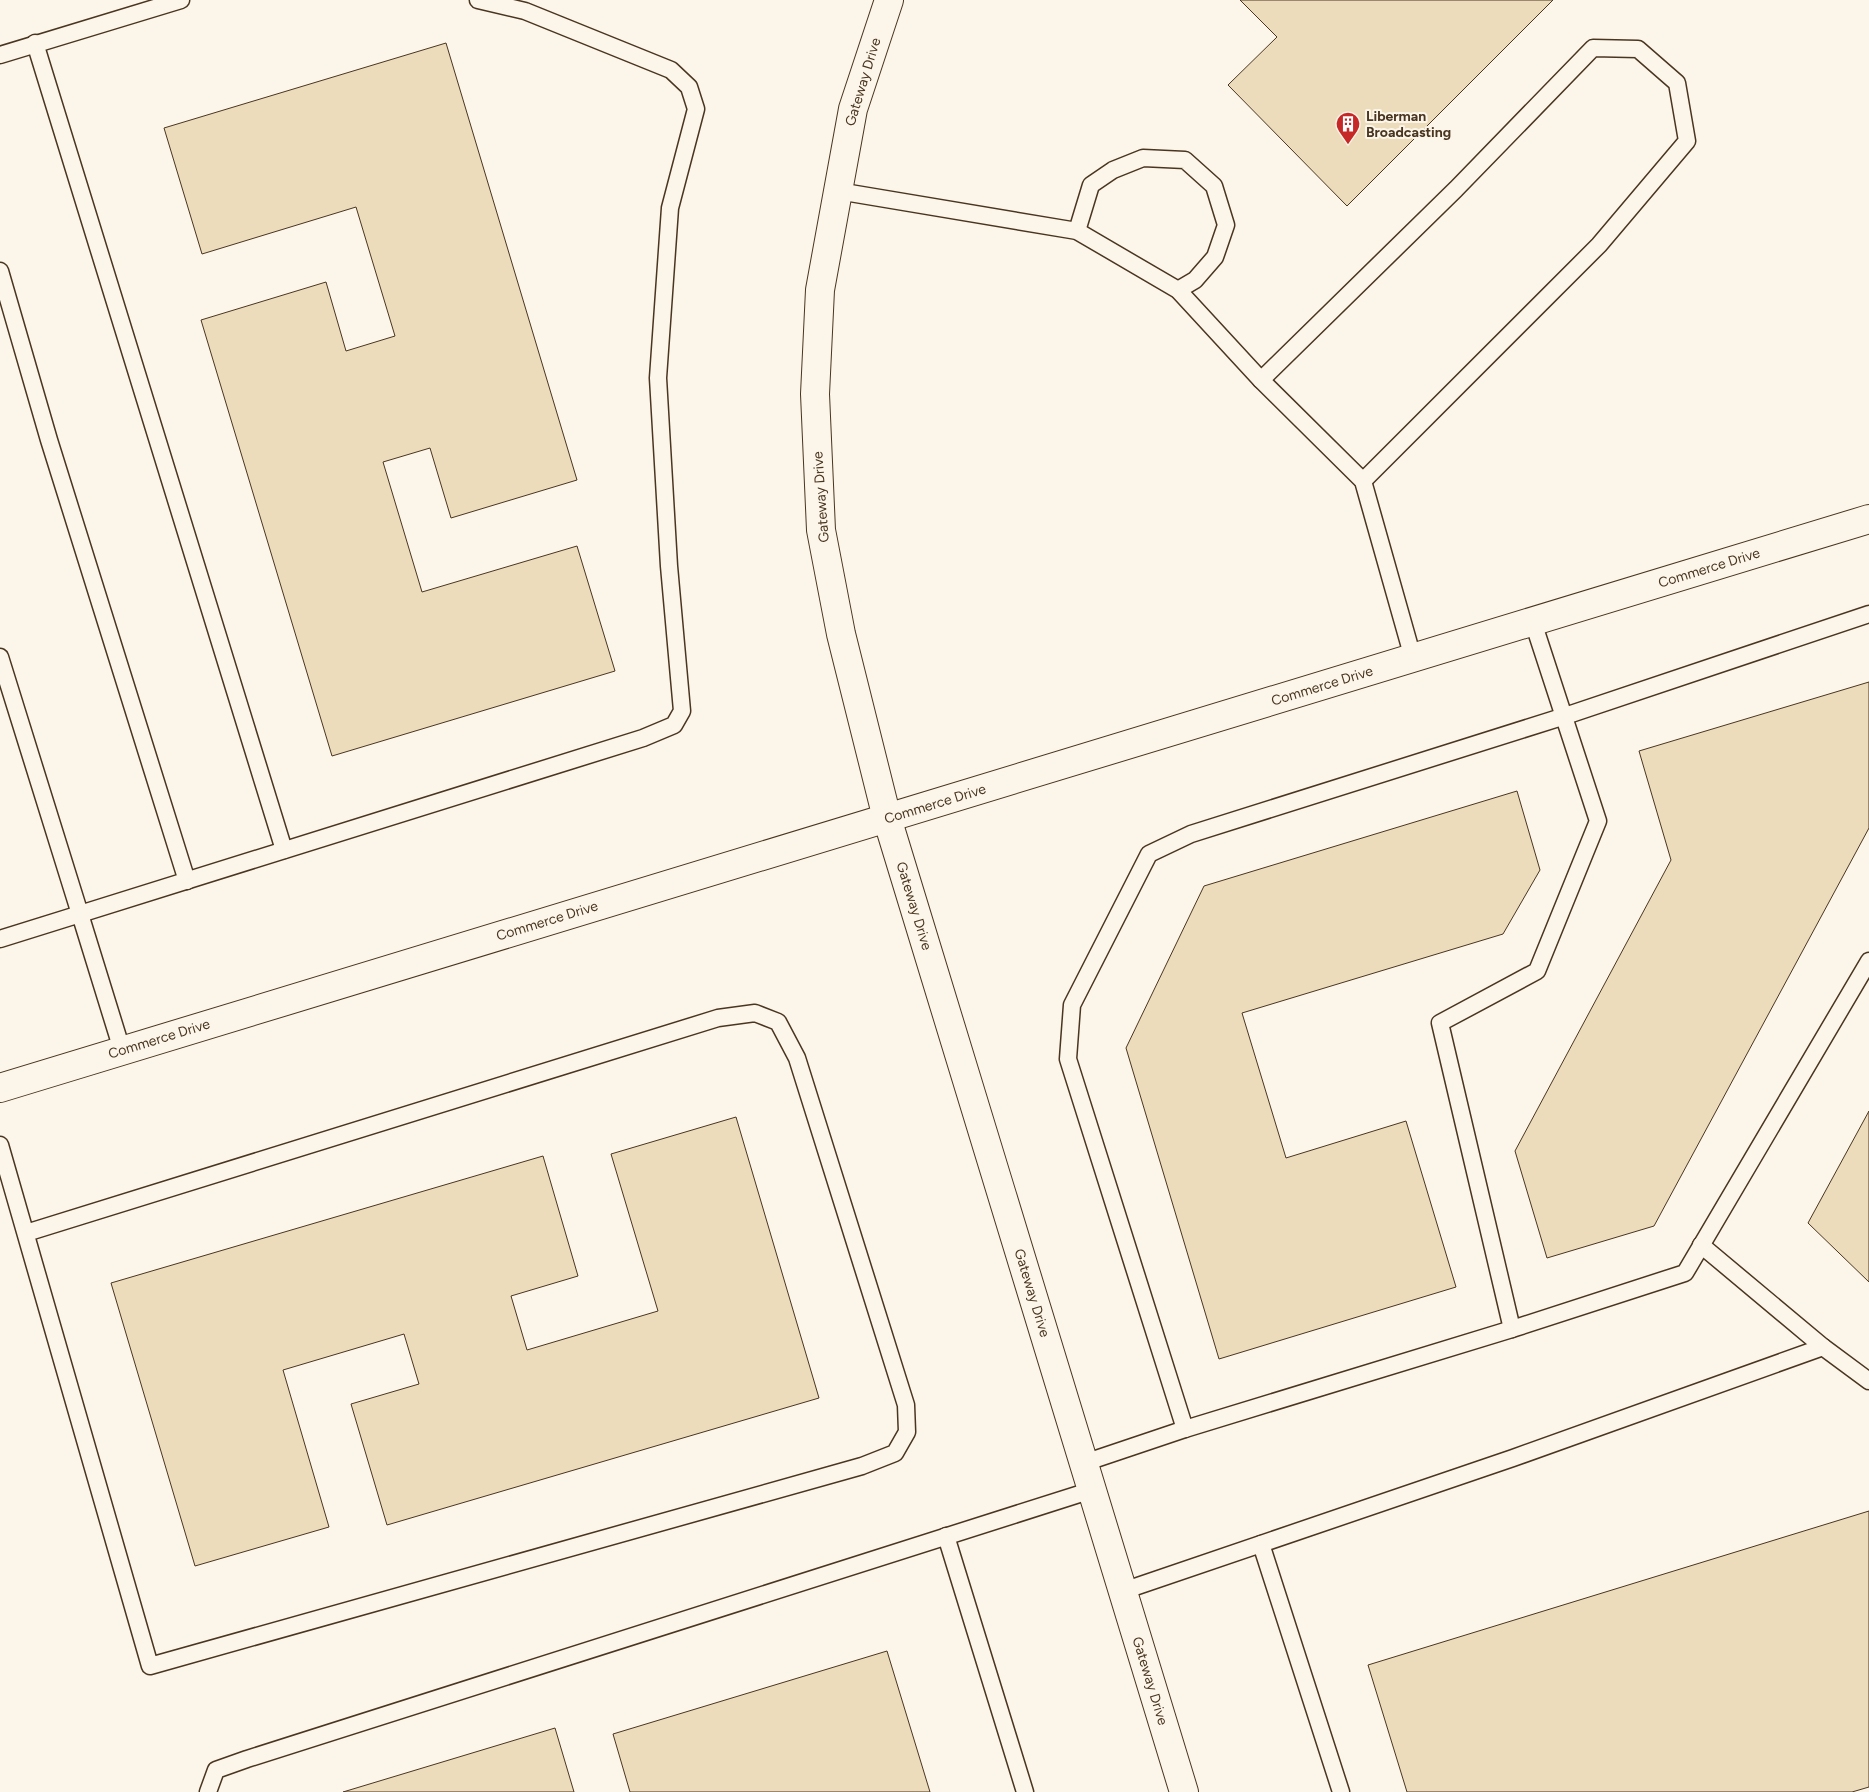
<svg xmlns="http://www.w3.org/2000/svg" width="1869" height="1792" font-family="Figtree,sans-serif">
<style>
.building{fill:#ecdcbc;stroke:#4a3520}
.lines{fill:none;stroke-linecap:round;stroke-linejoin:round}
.service-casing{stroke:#4a3520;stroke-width:19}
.minor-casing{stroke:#4a3520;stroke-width:30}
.tertiary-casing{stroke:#4a3520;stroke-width:30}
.service{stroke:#fbf6e9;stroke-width:16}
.minor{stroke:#fbf6e9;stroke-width:28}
.tertiary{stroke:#fbf6e9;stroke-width:28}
.labels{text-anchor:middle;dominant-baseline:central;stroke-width:4;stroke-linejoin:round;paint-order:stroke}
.street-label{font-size:14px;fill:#4a3520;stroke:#fbf6e9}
.poi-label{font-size:14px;font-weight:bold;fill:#4a3520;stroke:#fbf6e9;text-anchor:start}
</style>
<rect width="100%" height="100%" fill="#fbf6e9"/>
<g class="building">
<polygon points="1240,0 1553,0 1347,206 1228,85 1277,37"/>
<polygon points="446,43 577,480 451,518 430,448 383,462 422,592 577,546 615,671 332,756 201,320 326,282 346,351 395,336 356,207 202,254 164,128"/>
<polygon points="1869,682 1869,828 1654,1226 1547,1258 1515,1151 1671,860 1639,751"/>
<polygon points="1517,791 1540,870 1503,934 1242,1013 1286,1158 1406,1121 1456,1287 1219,1359 1126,1048 1204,886"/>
<polygon points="1869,1111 1869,1282 1808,1223"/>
<polygon points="736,1117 819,1398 387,1525 351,1404 419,1384 404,1334 283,1370 329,1527 195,1566 111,1283 543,1156 578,1276 511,1296 527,1350 658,1311 611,1154"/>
<polygon points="1869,1511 1869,1787 1852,1792 1407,1792 1368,1665"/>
<polygon points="887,1651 930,1792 630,1792 613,1734"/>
<polygon points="555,1728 574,1792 343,1792"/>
</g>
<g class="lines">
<defs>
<g id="service">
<polyline points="35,43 284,850"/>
<polyline points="0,55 181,0"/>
<polyline points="838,191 1077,231 1178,290 1261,380 1363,481 1413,658"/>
<polyline points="1077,231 1091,185 1113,170 1143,158 1185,160 1214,186 1226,225 1215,257 1195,280 1178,290"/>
<polyline points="0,271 49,440 187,881"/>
<polyline points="1261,380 1456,189 1593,48 1638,49 1677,83 1687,141 1599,245 1363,481"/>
<polyline points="1533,622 1598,821 1537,971 1440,1023 1512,1329 1685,1273 1869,961"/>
<polyline points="0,657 80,914 643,738 674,725 682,711 669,566 658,378 670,208 696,109 689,87 671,70 525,11 478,0"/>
<polyline points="0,939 80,914 122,1050"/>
<polyline points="0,1145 150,1666 862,1466 895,1453 907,1432 906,1405 797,1058 778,1022 755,1013 718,1018 26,1233"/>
<polyline points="1701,1245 1823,1347"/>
<polyline points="1185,1429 1068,1059 1072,1005 1149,854 1191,834 1565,716 1869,614"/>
<polyline points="1084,1463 1185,1429 1512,1329"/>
<polyline points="946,1536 1025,1792"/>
<polyline points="1261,1544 1341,1792"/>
<polyline points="1123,1591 1513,1458 1823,1347 1869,1381"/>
<polyline points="208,1792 216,1770 247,1759 1092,1490"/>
</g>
<polyline id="minor" points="0,1088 1869,519"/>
<polyline id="tertiary" points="889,0 853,109 820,290 815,394 821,530 841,634 887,818 1184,1792"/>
</defs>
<use href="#service" class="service-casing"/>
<use href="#minor" class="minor-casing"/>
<use href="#tertiary" class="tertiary-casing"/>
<use href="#service" class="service"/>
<use href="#minor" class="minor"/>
<use href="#tertiary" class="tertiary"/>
</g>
<defs>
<symbol id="building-pin" viewBox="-11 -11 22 30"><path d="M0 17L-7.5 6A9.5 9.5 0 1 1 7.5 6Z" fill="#c62828" stroke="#fbf6e9"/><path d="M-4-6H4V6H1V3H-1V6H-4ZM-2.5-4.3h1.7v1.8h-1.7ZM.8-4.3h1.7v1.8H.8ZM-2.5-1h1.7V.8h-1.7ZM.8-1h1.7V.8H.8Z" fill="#fff"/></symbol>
</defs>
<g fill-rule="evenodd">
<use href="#building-pin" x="1334" y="110" width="28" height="38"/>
</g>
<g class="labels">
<g class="street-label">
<text transform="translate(863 82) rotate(-73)">Gateway Drive</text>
<text transform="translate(821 497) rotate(-94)">Gateway Drive</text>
<text transform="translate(1709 568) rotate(-17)">Commerce Drive</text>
<text transform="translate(1322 686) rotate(-17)">Commerce Drive</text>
<text transform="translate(935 804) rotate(-17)">Commerce Drive</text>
<text transform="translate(914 906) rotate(73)">Gateway Drive</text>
<text transform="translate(547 921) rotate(-17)">Commerce Drive</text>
<text transform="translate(159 1039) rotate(-17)">Commerce Drive</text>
<text transform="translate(1032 1293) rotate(73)">Gateway Drive</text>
<text transform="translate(1150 1681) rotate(73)">Gateway Drive</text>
</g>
<g class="poi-label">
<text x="1366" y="116">Liberman<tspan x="1366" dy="16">Broadcasting</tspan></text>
</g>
</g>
</svg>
